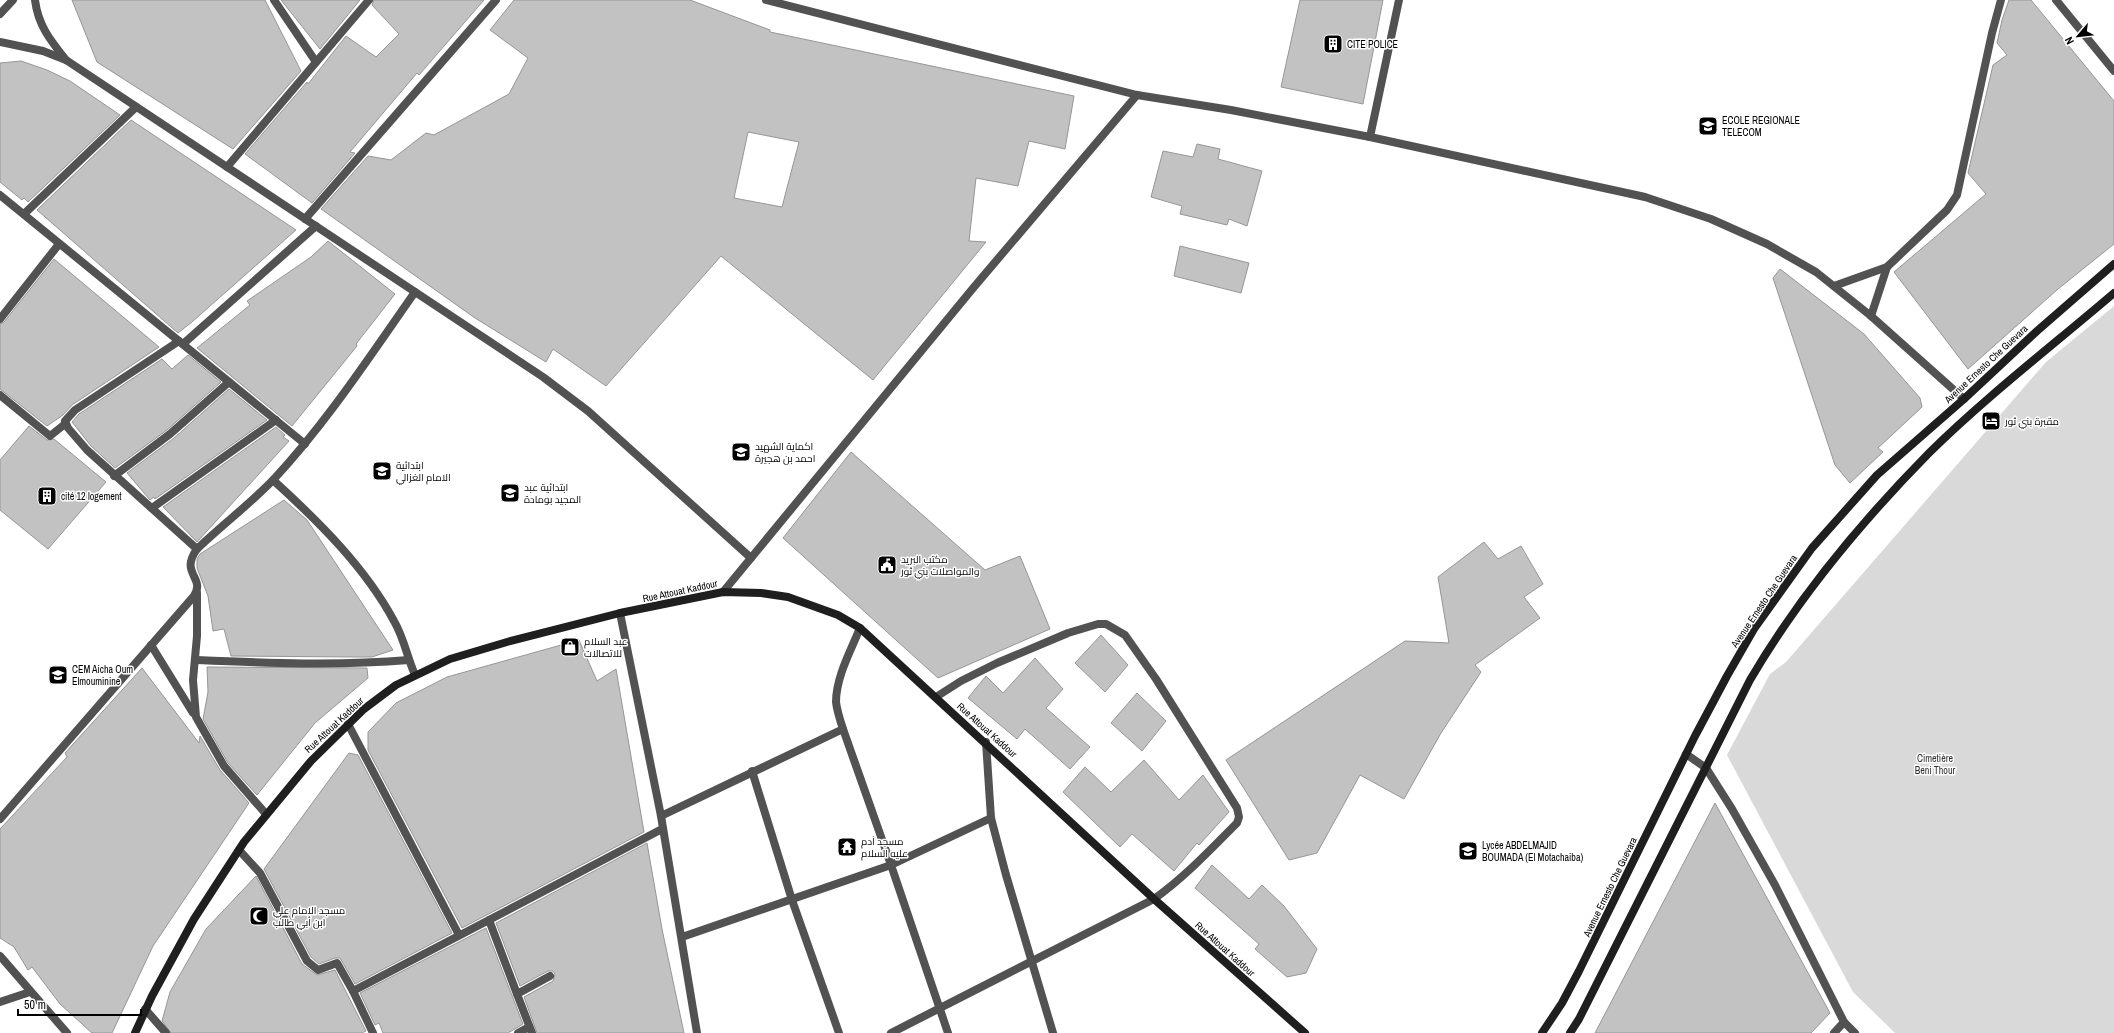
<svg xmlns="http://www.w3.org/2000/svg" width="2114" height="1033" font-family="'Archivo Narrow',Cairo,sans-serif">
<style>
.green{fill:#d9d9d9}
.building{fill:#c2c2c2;stroke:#969696;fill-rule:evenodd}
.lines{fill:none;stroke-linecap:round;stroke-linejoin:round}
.street{stroke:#525252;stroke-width:8}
.secondary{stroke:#1f1f1f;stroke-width:8}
.labels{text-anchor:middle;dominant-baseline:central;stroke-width:3;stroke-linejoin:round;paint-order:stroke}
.poi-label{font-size:10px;fill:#000;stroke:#fff;text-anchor:start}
.street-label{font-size:10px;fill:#000;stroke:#fff}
.park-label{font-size:10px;fill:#303030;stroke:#fff}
</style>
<rect width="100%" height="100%" fill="#fff"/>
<polygon class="green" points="2114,306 2114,1033 1895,1033 1853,992 1727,755 1770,674 1786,662 2046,362"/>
<g class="building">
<polygon points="72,0 265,0 301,71 233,149 97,62"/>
<polygon points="281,0 360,0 320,49"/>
<polygon points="374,0 484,0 419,75 417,73 350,152 355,153 312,203 245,154 307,82 308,84 346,36 376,57 399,34 372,5"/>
<path d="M 514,0 L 690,0 L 770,30 L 770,32 L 1074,96 L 1065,149 L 1029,141 L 1018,186 L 976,178 L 969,241 L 986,242 L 873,380 L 721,256 L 606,386 L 553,349 L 546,362 L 475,318 L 321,209 L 368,156 L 391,160 L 426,133 L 434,135 L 509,94 L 528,58 L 490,30 ZM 748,132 L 799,142 L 782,207 L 734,198 Z"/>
<polygon points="1300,0 1383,0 1363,104 1281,87"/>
<polygon points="2009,0 2031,0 2114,101 2114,244 2058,289 1968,369 1894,272 1986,194 1968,173 1993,65 2007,55 1997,43 2002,20"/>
<polygon points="21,61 47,70 70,81 120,115 28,202 24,198 22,200 0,182 0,63"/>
<polygon points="131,120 296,230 192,322 178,333 37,210"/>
<polygon points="1197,144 1220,149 1218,159 1262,171 1247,226 1229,219 1227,225 1180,214 1182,206 1151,197 1163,151 1193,157"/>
<polygon points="328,241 395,294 356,344 357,346 292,426 197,348 250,305 247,301 311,257"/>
<polygon points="1180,246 1249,263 1241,293 1174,276"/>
<polygon points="54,259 159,347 72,405 63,415 47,426 0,389 0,324 4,322"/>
<polygon points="1780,269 1864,334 1920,398 1922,407 1878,448 1883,452 1850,483 1835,465 1773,278"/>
<polygon points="188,355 221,382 167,430 115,468 91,446 72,422 79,414 162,359 172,369"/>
<polygon points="229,389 267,420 155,499 154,497 150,500 127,473 174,438"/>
<polygon points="29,426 47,440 54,439 106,482 48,549 0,510 0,460"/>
<polygon points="276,427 285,435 283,437 289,441 197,542 163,507"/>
<polygon points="851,452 985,570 1020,556 1050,629 938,678 783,538"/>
<polygon points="284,500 307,520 393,650 372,657 355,657 231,656 224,629 213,631 208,596 197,568 197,559 200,554"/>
<polygon points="1484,542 1498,559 1521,546 1543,584 1524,597 1540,618 1475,665 1481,672 1441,733 1404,799 1360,775 1317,853 1289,860 1226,760 1405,641 1449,643 1438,577"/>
<polygon points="1101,635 1128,665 1105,692 1075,663"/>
<polygon points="579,640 597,681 616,669 644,832 462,928 368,750 368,732 396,703 447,677"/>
<polygon points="1035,658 1063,689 1046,708 1090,747 1070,769 1025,729 1017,739 968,698 986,676 1003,693"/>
<polygon points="207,667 367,668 368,678 315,723 257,795 228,763 203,719 208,692"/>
<polygon points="142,668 199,743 200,736 220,770 249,803 153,946 112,1033 92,1033 60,1004 32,967 28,970 14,947 0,938 0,829 67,757 65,753"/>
<polygon points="1137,693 1166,721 1142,751 1111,723"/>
<polygon points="349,753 358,755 452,933 355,984 340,958 335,958 319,964 311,957 264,869"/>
<polygon points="1144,760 1179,800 1203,775 1229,812 1199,845 1197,843 1174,871 1132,834 1120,847 1063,792 1085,767 1111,792"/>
<polygon points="1715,803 1830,1013 1811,1033 1595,1033"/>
<polygon points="647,843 662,929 684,1033 537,1033 524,997 553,981 555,974 553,971 548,971 520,986 496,923"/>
<polygon points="1212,865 1249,899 1262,885 1284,906 1317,949 1306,973 1287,977 1255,949 1259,944 1195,888"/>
<polygon points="256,876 302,964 317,975 335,970 366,1031 362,1033 171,1033 162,1021 170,992 206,929"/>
<polygon points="486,928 523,1024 508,1033 383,1033 379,1023 375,1025 360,993"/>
</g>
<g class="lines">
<g class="street">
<path d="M 35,0 C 38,25 50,40 66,60"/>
<polyline points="274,0 316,62"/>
<polyline points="766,0 1137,95 1231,110 1370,137 1645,197 1711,219 1767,244 1816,272 1871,316 1964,399"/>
<polyline points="2056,0 2114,71"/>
<polyline points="0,14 13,0"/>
<polyline points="0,42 43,51 66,60 543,377 588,411 751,558"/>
<polyline points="1370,137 1399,0"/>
<polyline points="227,167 369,0"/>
<polyline points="0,195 305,444"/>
<polyline points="24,214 136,107"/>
<polyline points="305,219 496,0"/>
<polyline points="1834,286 1887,267 1947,210 1957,195 1992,33 2001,0"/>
<polyline points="1871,316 1887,267"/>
<polyline points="0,319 59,244"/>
<polyline points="179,341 75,410 65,421 68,428 87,450 197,549"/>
<polyline points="183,344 316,226"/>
<polyline points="0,395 50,436 65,424"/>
<polyline points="114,476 170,434 229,382"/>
<path d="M 273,480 C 318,521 365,567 394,621 C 404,638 407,657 415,675"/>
<polyline points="152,508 276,420"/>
<polyline points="723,592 974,287 1137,95"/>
<polyline points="197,593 197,636 193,680 196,717 224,766 266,814"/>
<polyline points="620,613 661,816 697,1033"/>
<polyline points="151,645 193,713"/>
<path d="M 195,660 C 267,663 337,666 409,660"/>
<polyline points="348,724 459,935"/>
<path d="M 843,729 C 840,720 837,711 836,702 C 836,677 851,650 860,628"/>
<polyline points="986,742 991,818 1006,875 1053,1033"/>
<polyline points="1686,754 1706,768 1732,809 1775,885 1844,1022 1855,1033"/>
<polyline points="752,771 792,900 839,1033"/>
<polyline points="661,816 843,729 891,865 682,937"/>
<path d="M 0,819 L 194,596 C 206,577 179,574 197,549 C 222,525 250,504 274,479 C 327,422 370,356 415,292"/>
<polyline points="239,850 260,873 307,961 318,970 337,963 353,991 489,920"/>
<polyline points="0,956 67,1033"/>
<polyline points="550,976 517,994 489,920 662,829"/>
<polyline points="353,991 373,1033"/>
<polyline points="517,994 532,1033"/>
<polyline points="0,1002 30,992"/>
<polyline points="145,1009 166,1033"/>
<polyline points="518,1033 529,1027"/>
<path d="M 891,1033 L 1154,899 C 1185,877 1211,849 1237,823 L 1239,817 L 1237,808 L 1156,679 L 1125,635 L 1106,624 L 1098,624 L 1068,633 L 997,663 L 961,681 L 936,697"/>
<polyline points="948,1033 891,865 991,818"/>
<polyline points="1834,1033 1844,1022"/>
</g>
<g class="secondary">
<polyline points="135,1033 152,996 194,919 244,842 311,761 364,709 396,685 450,659 507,642 620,613 723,592 761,593 788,597 838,615 860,628 1154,899 1305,1033"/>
<polyline points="1542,1033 1562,1003 1579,971 1695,736 1727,676 1754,629 1812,548 1877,475 1964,399 2037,331 2114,264"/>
<path d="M 1570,1033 L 1579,1019 L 1750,680 C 1798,598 1862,521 1929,453 C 1987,396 2052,346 2114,293"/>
</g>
</g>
<defs>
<symbol id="building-square" viewBox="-11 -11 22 22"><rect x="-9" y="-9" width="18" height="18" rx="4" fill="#000" stroke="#fff"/><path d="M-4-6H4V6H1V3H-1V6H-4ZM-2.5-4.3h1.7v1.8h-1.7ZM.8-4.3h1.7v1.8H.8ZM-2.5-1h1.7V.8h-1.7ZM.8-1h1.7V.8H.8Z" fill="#fff"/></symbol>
<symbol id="school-square" viewBox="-11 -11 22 22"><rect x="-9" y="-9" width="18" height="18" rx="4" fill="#000" stroke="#fff"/><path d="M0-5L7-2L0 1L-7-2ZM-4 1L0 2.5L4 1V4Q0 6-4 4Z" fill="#fff"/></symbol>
<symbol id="hotel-square" viewBox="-11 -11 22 22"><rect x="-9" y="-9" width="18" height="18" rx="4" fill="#000" stroke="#fff"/><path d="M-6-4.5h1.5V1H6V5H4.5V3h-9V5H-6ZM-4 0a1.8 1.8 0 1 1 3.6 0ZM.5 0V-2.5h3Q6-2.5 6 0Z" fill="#fff"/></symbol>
<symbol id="civic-square" viewBox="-11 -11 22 22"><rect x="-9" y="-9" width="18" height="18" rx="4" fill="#000" stroke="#fff"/><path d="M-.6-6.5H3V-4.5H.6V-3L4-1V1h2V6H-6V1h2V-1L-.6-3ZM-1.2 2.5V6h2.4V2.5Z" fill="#fff"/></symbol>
<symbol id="shop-square" viewBox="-11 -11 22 22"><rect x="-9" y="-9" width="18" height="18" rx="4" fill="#000" stroke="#fff"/><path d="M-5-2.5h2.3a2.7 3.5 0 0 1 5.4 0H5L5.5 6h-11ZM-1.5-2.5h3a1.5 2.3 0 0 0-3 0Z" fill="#fff"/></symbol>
<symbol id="temple-square" viewBox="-11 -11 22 22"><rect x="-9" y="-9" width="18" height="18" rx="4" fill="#000" stroke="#fff"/><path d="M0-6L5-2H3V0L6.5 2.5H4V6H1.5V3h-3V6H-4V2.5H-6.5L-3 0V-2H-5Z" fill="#fff"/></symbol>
<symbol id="mosque-square" viewBox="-11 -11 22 22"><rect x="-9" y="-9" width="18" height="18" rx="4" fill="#000" stroke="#fff"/><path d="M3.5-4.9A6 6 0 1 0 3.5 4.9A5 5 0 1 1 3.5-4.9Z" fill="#fff"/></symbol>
</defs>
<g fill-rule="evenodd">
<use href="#building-square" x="1322" y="33" width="22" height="22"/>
<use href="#school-square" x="1697" y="115" width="22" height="22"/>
<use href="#hotel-square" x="1980" y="410" width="22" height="22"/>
<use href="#school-square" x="730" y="441" width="22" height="22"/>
<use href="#school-square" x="371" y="460" width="22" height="22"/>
<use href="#school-square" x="499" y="482" width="22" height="22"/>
<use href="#building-square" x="36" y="485" width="22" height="22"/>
<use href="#civic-square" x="876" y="554" width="22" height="22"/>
<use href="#shop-square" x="559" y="636" width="22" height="22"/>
<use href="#school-square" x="47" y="664" width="22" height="22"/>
<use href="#temple-square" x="836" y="836" width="22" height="22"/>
<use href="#school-square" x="1457" y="840" width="22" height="22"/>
<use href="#mosque-square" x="248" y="905" width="22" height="22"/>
</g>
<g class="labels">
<g class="poi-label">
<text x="1347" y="44">CITE POLICE</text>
<text x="1722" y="120">ECOLE REGIONALE<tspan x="1722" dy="12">TELECOM</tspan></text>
<text x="2005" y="421">مقبرة بني ثور</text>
<text x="755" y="446">اكماية الشهيد<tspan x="755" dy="12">احمد بن هجيرة</tspan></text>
<text x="396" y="465">ابتدائية<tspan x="396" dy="12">الامام الغزالي</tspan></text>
<text x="524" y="487">ابتدائية عبد<tspan x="524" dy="12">المجيد بومادة</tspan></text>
<text x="61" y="496">cité 12 logement</text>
<text x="901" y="559">مكتب البريد<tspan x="901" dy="12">والمواصلات بني ثور</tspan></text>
<text x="584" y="641">عبد السلام<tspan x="584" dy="12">للاتصالات</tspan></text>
<text x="72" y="669">CEM Aicha Oum<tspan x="72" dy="12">Elmouminine</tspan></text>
<text x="861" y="841">مسجد آدم<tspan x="861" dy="12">عليه السلام</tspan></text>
<text x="1482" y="845">Lycée ABDELMAJID<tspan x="1482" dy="12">BOUMADA (El Motachaiba)</tspan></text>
<text x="273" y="910">مسجد الامام علي<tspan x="273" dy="12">ابن أبي طالب</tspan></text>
</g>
<g class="street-label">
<text transform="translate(1986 364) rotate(-43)">Avenue Ernesto Che Guevara</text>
<text transform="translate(680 591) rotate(-12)">Rue Attouat Kaddour</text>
<text transform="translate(1764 601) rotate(-56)">Avenue Ernesto Che Guevara</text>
<text transform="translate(334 725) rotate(-43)">Rue Attouat Kaddour</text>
<text transform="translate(987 730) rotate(42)">Rue Attouat Kaddour</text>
<text transform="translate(1610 887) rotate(-64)">Avenue Ernesto Che Guevara</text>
<text transform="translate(1225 949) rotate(42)">Rue Attouat Kaddour</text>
</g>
<g class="park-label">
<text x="1935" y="758">Cimetière<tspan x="1935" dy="12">Beni Thour</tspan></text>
</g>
</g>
<g transform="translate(2078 36) rotate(242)" stroke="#ffffff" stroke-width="3" paint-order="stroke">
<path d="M0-3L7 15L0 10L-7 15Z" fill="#000000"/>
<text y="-6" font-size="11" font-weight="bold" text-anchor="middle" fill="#000000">N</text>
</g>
<path d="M18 1009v6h123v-6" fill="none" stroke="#000000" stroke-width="2"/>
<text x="24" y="1009" font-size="12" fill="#000000" stroke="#ffffff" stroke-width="3" paint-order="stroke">50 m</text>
</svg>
